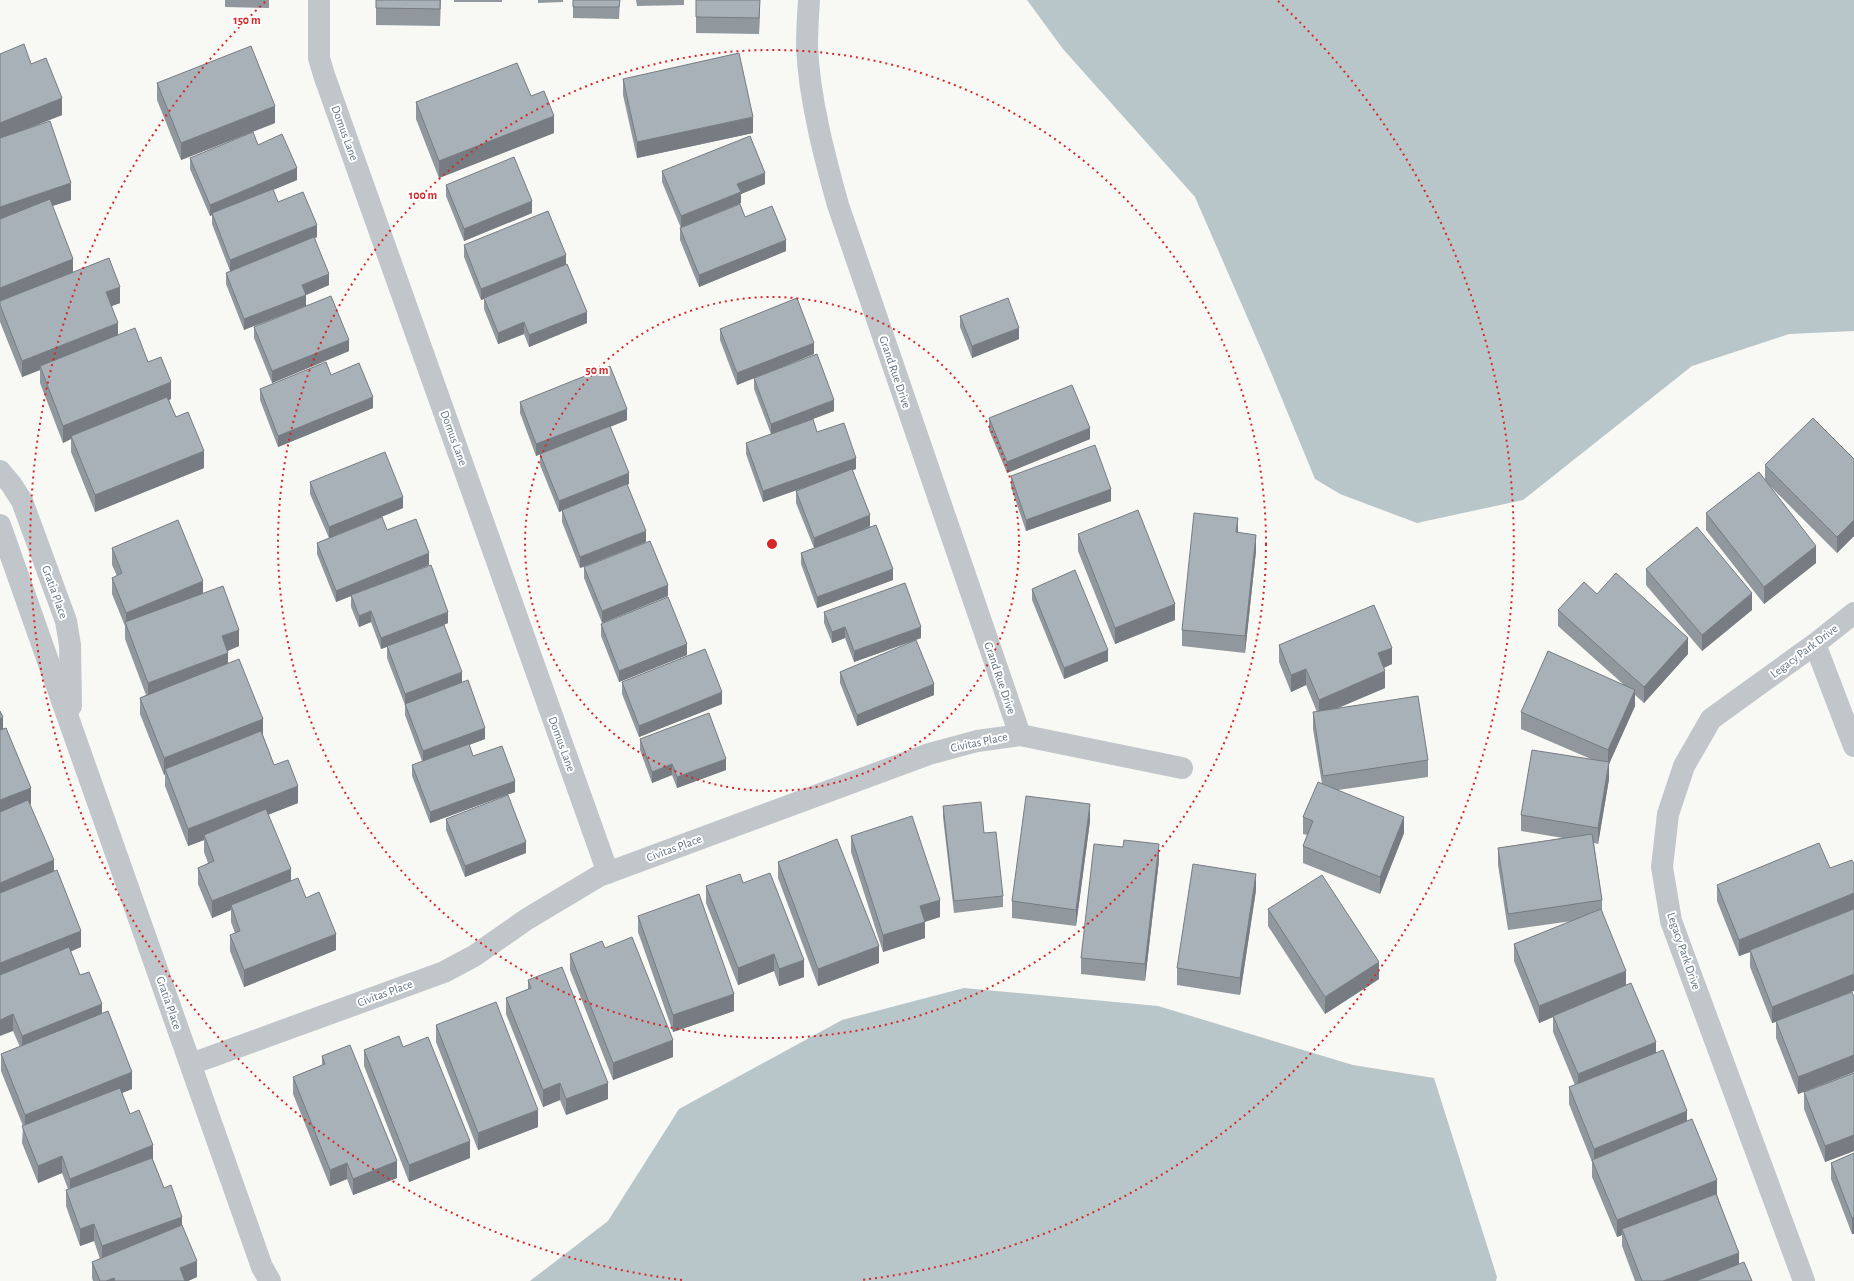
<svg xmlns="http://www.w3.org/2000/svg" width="1854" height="1281" font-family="'Alegreya Sans',sans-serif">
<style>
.water{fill:#b8c6c9}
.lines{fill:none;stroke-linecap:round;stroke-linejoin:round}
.minor{stroke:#c1c6ca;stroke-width:22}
.wall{fill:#90989e}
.shaded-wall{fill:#767c81}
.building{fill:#a8b1b8;stroke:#767c81}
.ring{fill:none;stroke:#d62828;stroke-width:2;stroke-dasharray:2 4}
.labels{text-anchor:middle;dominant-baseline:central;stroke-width:4;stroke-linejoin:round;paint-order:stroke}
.street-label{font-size:12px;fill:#627582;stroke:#fff}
.centre{fill:#d62828;stroke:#fff;stroke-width:2}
.ring-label{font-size:12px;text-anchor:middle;font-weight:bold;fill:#d62828;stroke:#fff;stroke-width:4;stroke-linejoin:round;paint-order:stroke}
</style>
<rect width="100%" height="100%" fill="#f8f8f5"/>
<g class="water">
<polygon points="1027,0 1854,0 1854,331 1789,334 1692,366 1523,500 1417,523 1340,494 1315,479 1265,358 1195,197 1063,49"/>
<polygon points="964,988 1158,1006 1353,1065 1434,1078 1497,1277 1496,1281 530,1281 608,1221 679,1109 842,1020"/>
</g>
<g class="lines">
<g class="minor">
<polyline points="319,0 319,58 324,75 608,873"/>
<path d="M 809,0 C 808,15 807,31 807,46 C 809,97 824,155 838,205 L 1020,735"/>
<polyline points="0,471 11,484 22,501 66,621 70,645 71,706"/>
<polyline points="0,525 262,1267 270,1281"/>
<polyline points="1815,644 1854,746"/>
<polyline points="191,1064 444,972 474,956 527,919 599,876 929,754 977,741 1020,735 1182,768"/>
<polyline points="1804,1281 1671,921 1662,867 1668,814 1684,766 1711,719 1815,644 1854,613"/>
</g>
</g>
<g class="wall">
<polygon points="225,0 269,0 269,8 225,7"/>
<polygon points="376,0 441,0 440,26 376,25"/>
<rect x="454" y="0" width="48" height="2"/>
<polygon points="538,0 563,0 563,2 538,3"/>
<polygon points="573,0 620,0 619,19 573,18"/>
<polygon points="636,0 684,0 684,5 637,6"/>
<polygon points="760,0 759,34 696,33 696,17"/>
<polygon points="0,54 31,64 62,115 22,131 71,200 52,206 73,272 120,303 112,306 118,335 148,362 171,399 169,400 176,417 204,468 95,512 71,452 71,439 63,443 40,383 40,370 22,377 0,322"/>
<polygon points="623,79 753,133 637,158 623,95"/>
<polygon points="157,83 275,123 181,160 157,100"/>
<polygon points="531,96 554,133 439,178 416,119 416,102"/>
<polygon points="258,145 297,180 273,190 278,202 317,237 315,238 329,285 306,295 244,330 226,284 226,273 230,271 212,224 212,215 210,216 190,169 190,158"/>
<polygon points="662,171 765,184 741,194 741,203 681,228 662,182"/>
<polygon points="446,185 532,213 464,241 446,196"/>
<polygon points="745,217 786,251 699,287 680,240 680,228"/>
<polygon points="464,245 566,264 587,323 529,347 524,334 498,344 484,309 484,299 481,300 464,257"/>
<polygon points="960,316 1019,339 972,358 960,327"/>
<polygon points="254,327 349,351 272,383 254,338"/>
<polygon points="720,329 814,354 760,376 834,411 810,420 817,432 856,469 852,470 870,526 893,580 817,608 801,564 801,553 814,548 796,503 796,491 811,485 763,502 746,454 746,443 771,434 754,389 754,378 737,385 720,340"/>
<polygon points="260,389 373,408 278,447 260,400"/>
<polygon points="520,402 627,420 610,427 629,484 627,485 646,542 580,568 562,522 562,511 559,512 540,465 540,454 536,456 520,413"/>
<polygon points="989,418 1090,439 1007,473 989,430"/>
<polygon points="1854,459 1854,536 1837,553 1768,484 1816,563 1764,604 1706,530 1706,513 1765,481 1765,465"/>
<polygon points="1011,476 1111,501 1026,531 1011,487"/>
<polygon points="310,482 403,508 330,538 387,530 429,565 391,580 448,623 444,625 462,683 485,739 469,745 473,756 515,792 430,823 412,776 412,765 422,761 405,715 405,705 387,658 387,647 381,649 371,622 359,627 351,607 351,596 336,602 317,554 317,543 329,538 310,494"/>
<polygon points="1238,532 1256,551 1245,653 1182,646 1182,630"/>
<polygon points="1078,534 1175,620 1115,644 1078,551"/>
<polygon points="112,548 239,646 228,651 228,663 263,735 274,765 298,803 268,815 291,881 306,898 336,950 244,987 230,951 230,935 235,933 231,922 231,910 212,918 198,884 198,868 208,863 204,852 204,840 188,846 165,786 165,774 164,775 140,714 140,698 146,695 125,639 125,626 112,594 112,578 117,576 112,565"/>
<polygon points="584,567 668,596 602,623 584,578"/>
<polygon points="1646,569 1752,610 1702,651 1646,585"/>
<polygon points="1032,589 1108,661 1064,679 1032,600"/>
<polygon points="1597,594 1688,654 1644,703 1635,695 1635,706 1609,764 1609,779 1598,844 1594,843 1602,900 1602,911 1626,985 1687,1121 1717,1194 1739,1264 1752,1281 1635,1281 1622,1246 1622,1235 1617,1237 1592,1177 1592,1162 1569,1104 1569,1087 1575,1085 1553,1032 1553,1017 1539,1023 1514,961 1514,944 1572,921 1508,930 1498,865 1498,848 1563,838 1521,831 1521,815 1591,759 1521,729 1521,712 1623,684 1558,626 1558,610"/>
<polygon points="824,612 921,638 854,662 845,638 832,643 824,623"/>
<polygon points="601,624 687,655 619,682 601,636"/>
<polygon points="1279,645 1392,664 1384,668 1385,688 1338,708 1428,760 1428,777 1338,790 1404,833 1380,894 1303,863 1303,846 1307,835 1303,834 1303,817 1322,784 1313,729 1313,712 1317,712 1306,685 1291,692 1279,662"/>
<polygon points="840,672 934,695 857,726 840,683"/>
<polygon points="622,682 722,704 639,737 622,694"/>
<polygon points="3,729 31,804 30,804 81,947 70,952 80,975 102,1014 132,1089 122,1093 130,1114 153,1160 164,1188 182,1225 197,1277 188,1281 93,1281 92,1278 92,1262 100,1259 94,1241 80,1246 66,1206 66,1190 68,1189 62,1173 38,1183 22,1143 23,1126 1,1071 1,1054 20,1047 13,1031"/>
<polygon points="640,739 726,770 677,788 672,775 652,783 640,750"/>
<polygon points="943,806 984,833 1003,896 1003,907 954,913 943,817"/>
<polygon points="446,819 526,853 465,877 446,830"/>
<polygon points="1090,821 1076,926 1012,918 1012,901"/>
<polygon points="851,836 940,917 925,922 925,938 883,952 851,852"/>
<polygon points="1159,860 1145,981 1081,974 1081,958"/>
<polygon points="778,862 879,963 818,986 778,878"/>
<polygon points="743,883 804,977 779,986 774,971 738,985 706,903 706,886"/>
<polygon points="1717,885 1824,1002 1854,997 1854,1072 1798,1094 1776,1038 1776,1022 1772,1023 1750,967 1750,952 1739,956 1717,901"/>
<polygon points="1256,890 1240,995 1177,985 1177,968"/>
<polygon points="1268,909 1379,979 1325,1014 1268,926"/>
<polygon points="638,916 734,1011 673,1032 638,932"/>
<polygon points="605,948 673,1057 613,1080 570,970 570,954"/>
<polygon points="528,980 608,1099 566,1115 560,1100 543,1107 506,1014 506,998 528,989"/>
<polygon points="436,1025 538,1127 478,1150 436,1042"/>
<polygon points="403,1047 470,1158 409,1182 364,1066 364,1050"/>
<polygon points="322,1056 397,1178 353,1195 347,1179 330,1186 293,1094 293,1077 322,1065"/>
<polygon points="1854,1073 1854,1151 1825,1162 1804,1109 1804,1092"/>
<polygon points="1854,1153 1852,1234 1831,1179 1831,1163"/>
</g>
<g class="shaded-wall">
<polygon points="760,0 759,34 759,18"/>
<polygon points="62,98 62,115 0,139 0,123"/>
<polygon points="275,106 275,123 181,160 181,143"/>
<polygon points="554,116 554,133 439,178 439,161"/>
<polygon points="753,117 753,133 637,158 637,142"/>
<polygon points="297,168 297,180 212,215 212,213 212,215 210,216 210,205"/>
<polygon points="765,173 765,184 741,194 741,203 681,228 681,216 737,184"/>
<polygon points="71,183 71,200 0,223 0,207"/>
<polygon points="532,201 532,213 464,241 464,229"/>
<polygon points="317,225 317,237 230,272 230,260"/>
<polygon points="786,240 786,251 699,287 699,275"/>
<polygon points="566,255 566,266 481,300 481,289"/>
<polygon points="73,259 73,276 0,305 0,288"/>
<polygon points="329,274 329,285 306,295 306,306 244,330 244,319 302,285"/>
<polygon points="120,287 120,303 106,308 106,292"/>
<polygon points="587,312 587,323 529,347 529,335"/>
<polygon points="524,322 524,334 498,344 498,333"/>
<polygon points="118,323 118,340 40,366 40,370 22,377 22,361"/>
<polygon points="1019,328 1019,339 972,358 972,346"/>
<polygon points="349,340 349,351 272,383 272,371"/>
<polygon points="814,343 814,354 737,385 737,373"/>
<polygon points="171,382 171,399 72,439 71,436 71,439 63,443 63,426"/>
<polygon points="373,397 373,408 278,447 278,436"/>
<polygon points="834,400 834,411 771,435 771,424"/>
<polygon points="627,409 627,420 536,456 536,444"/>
<polygon points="1090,428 1090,439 1007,473 1007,462"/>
<polygon points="204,451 204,468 95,512 95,495"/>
<polygon points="856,458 856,469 763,502 763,491"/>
<polygon points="629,473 629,484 559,512 559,501"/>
<polygon points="1111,489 1111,501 1026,531 1026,520"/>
<polygon points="403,497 403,508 329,538 329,527"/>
<polygon points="870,515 870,526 814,549 814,538"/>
<polygon points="1238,518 1238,534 1236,532"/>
<polygon points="1854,520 1854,536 1837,553 1837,537"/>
<polygon points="646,531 646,542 580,568 580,557"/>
<polygon points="1256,535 1256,551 1245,653 1245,636"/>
<polygon points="1816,546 1816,563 1764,604 1764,587"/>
<polygon points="429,553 429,565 336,602 336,591"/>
<polygon points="893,569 893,580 817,608 817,597"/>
<polygon points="203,581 203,597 126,626 126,613"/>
<polygon points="668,585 668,596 602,623 602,611"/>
<polygon points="1752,593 1752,610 1702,651 1702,635"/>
<polygon points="1175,604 1175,620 1115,644 1115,628"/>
<polygon points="371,611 371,622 359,627 359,616"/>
<polygon points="448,612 448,623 381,649 381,638"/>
<polygon points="845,627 845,638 832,643 832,632"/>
<polygon points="921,627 921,638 854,662 854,651"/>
<polygon points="239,630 239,646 222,653 222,636"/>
<polygon points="1688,638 1688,654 1644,703 1644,687"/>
<polygon points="687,644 687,655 619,682 619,671"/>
<polygon points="1392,648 1392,664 1378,670 1378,653"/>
<polygon points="1108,650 1108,661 1064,679 1064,668"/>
<polygon points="228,653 228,670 148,699 148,683"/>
<polygon points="1306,669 1306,685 1291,692 1291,675"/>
<polygon points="1385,671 1385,688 1319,716 1319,700"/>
<polygon points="462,672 462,683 405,705 405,694"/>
<polygon points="934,684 934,695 857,726 857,715"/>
<polygon points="1635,690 1635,706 1609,764 1609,779 1598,844 1598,828 1608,767 1608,750"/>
<polygon points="722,692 722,704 639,737 639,726"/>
<polygon points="3,717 3,734 0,735 0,719"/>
<polygon points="263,719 263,736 165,769 165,774 164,775 164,758"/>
<polygon points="485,728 485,739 423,762 423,751"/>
<polygon points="726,759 726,770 677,788 677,777"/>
<polygon points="672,764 672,775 652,783 652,772"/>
<polygon points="515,781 515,792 430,823 430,812"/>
<polygon points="298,786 298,803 205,839 204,835 204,840 188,846 188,829"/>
<polygon points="31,788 31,804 0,817 0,800"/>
<polygon points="1090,804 1090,821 1076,926 1076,910"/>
<polygon points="1404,817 1404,833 1380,894 1380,877"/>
<polygon points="526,842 526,853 465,877 465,866"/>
<polygon points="1159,844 1159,860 1145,981 1145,964"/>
<polygon points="54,860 54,876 0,899 0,883"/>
<polygon points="291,869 291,885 231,905 231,910 212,918 212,901"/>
<polygon points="1256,874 1256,890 1240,995 1240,978"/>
<polygon points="1854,893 1854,909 1750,950 1750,952 1739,956 1739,940"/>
<polygon points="940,900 940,917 920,923 920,906"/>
<polygon points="925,922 925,938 883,952 883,935"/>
<polygon points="81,931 81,947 0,980 0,963"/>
<polygon points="336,934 336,950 244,987 244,970"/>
<polygon points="879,946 879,963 818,986 818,969"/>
<polygon points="774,954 774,971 738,985 738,968"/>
<polygon points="804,960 804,977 779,986 779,969"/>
<polygon points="1379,962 1379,979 1325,1014 1325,997"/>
<polygon points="1626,971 1626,988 1553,1016 1553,1017 1539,1023 1539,1006"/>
<polygon points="1854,974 1854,991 1772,1023 1772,1007"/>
<polygon points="734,994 734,1011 673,1032 673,1015"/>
<polygon points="102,1004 102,1020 22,1053 22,1036"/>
<polygon points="13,1014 13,1031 0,1036 0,1020"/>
<polygon points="673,1040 673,1057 613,1080 613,1063"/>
<polygon points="1656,1042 1656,1058 1578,1091 1578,1074"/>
<polygon points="1854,1055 1854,1072 1798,1094 1798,1077"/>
<polygon points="132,1072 132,1089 25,1132 25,1115"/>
<polygon points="560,1083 560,1100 543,1107 543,1090"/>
<polygon points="608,1083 608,1099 566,1115 566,1099"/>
<polygon points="538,1110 538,1127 478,1150 478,1133"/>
<polygon points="1687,1111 1687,1128 1594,1163 1594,1149"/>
<polygon points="1854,1135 1854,1151 1825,1162 1825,1146"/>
<polygon points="470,1141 470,1158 409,1182 409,1165"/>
<polygon points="153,1145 153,1162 70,1195 70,1179"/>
<polygon points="62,1156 62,1173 38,1183 38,1166"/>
<polygon points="397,1161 397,1178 353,1195 353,1179"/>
<polygon points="347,1163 347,1179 330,1186 330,1170"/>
<polygon points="1717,1180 1717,1196 1622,1229 1622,1235 1617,1237 1617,1220"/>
<polygon points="182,1217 182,1233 102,1263 102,1246"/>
<polygon points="1854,1217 1854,1234 1852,1234 1852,1218"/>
<polygon points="94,1224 94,1241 80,1246 80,1229"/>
<polygon points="1739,1253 1739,1269 1707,1281 1663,1281"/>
<polygon points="197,1261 197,1277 188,1281 180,1281 180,1268"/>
<polygon points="114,1278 114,1281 106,1281"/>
</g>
<g class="building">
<polygon points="376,0 440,0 440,9 376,8"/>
<polygon points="573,0 620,0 619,7 573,7"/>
<polygon points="696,0 760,0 759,18 696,17"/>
<polygon points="24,44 31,64 46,58 62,98 0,123 0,54"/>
<polygon points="251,46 275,106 181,143 157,83"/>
<polygon points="739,53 753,117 637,142 623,79"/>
<polygon points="517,63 531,96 544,91 554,116 439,161 416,102"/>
<polygon points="50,121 71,183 0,207 0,138"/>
<polygon points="253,132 258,145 282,134 297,168 210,205 190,158"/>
<polygon points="750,136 765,173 737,184 741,192 681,216 662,171"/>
<polygon points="514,157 532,201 464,229 446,185"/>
<polygon points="273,189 278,202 303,192 317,225 230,260 212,213"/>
<polygon points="50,199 73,259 0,288 0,219"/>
<polygon points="740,204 745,217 772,206 786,240 699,275 680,228"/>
<polygon points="548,211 566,255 481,289 464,245"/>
<polygon points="314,237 329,274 302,285 306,295 244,319 226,273"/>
<polygon points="109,258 120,287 106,292 118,323 22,361 0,305 0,301"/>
<polygon points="567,264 587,312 529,335 524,322 498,333 484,298"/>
<polygon points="331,296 349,340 272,371 254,327"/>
<polygon points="797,298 814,343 737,373 720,329"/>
<polygon points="1008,298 1019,328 972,346 960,316"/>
<polygon points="135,328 148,362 161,357 171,382 63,426 40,366"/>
<polygon points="817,354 834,400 771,424 754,378"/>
<polygon points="326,362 331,375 359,363 373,397 278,436 260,389"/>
<polygon points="610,366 627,409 536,444 520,402"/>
<polygon points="1072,385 1090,428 1007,462 989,418"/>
<polygon points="167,397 176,417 188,412 204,451 95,495 71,436"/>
<polygon points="1813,418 1854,459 1854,520 1837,537 1765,465"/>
<polygon points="813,419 817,432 844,423 856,458 763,491 746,443"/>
<polygon points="610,426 629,473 559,501 540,454"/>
<polygon points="1095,445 1111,489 1026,520 1011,476"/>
<polygon points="385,452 403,497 329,527 310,482"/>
<polygon points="852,469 870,515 814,538 796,491"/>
<polygon points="1759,472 1816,546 1764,587 1706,513"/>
<polygon points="627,484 646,531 580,557 562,510"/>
<polygon points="1138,510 1175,604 1115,628 1078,534"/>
<polygon points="1194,513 1238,518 1236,532 1256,535 1245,636 1182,630"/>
<polygon points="382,517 387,530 416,519 429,553 336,591 317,543"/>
<polygon points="178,520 203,581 126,613 112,578 122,573 112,548"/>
<polygon points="876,525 893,569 817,597 801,553"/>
<polygon points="1697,527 1752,593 1702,635 1646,569"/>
<polygon points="650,541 668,585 602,611 584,567"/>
<polygon points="431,565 448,612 381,638 371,611 359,616 351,595"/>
<polygon points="1075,570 1108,650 1064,668 1032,589"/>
<polygon points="1616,573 1688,638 1644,687 1558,610 1584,582 1597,594"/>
<polygon points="905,583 921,627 854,651 845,627 832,632 824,612"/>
<polygon points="223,586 239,630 222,636 228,653 148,683 125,622"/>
<polygon points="668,597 687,644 619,671 601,624"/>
<polygon points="1374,605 1392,648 1378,653 1385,671 1319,700 1306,669 1291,675 1279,645"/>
<polygon points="444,625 462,672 405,694 387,646"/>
<polygon points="916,640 934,684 857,715 840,672"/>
<polygon points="705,649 722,692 639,726 622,682"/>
<polygon points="1548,651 1635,690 1608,750 1521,712"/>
<polygon points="239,659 263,719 164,758 140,698"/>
<polygon points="468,680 485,728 423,751 405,704"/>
<polygon points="1418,696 1428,760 1323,776 1313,712"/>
<polygon points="0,711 3,717 0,719"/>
<polygon points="709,713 726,759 677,777 672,764 652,772 640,739"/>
<polygon points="6,728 31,788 0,800 0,730"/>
<polygon points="261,731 274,765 288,760 298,786 188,829 165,769"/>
<polygon points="469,744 473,756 502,746 515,781 430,812 412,765"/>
<polygon points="1532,750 1609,762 1598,828 1521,815"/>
<polygon points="1318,782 1404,817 1380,877 1303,846 1313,821 1303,817"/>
<polygon points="508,795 526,842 465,866 446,819"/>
<polygon points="1026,796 1090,804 1076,910 1012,901"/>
<polygon points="28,800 54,860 0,883 0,812"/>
<polygon points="981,802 984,833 996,832 1003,896 954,901 943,806"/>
<polygon points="266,809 291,869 212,901 198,868 214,861 204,835"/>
<polygon points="912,816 940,900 920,906 925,922 883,935 851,836"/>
<polygon points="1592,834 1602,900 1508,914 1498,848"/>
<polygon points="837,839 879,946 818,969 778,862"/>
<polygon points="1124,840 1159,844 1145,964 1081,958 1094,844 1123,847"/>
<polygon points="1819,843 1830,868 1852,860 1854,864 1854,893 1739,940 1717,885"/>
<polygon points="1193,864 1256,874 1240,978 1177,968"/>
<polygon points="57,870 81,931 0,963 0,893"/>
<polygon points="770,873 804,960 779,969 774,954 738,968 706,886 740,874 743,883"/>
<polygon points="1322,875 1379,962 1325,997 1268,909"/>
<polygon points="298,878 306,898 319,892 336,934 244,970 230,935 240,931 231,905"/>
<polygon points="699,894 734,994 673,1015 638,916"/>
<polygon points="1601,909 1626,971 1539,1006 1514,944"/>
<polygon points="1854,909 1854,974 1772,1007 1750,950"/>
<polygon points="632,937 673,1040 613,1063 570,954 602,941 605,948"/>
<polygon points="69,947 80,975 89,972 102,1004 22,1036 13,1014 0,1020 0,975"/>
<polygon points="562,967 608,1083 566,1099 560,1083 543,1090 506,998 531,988 528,980"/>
<polygon points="1631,983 1656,1042 1578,1074 1553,1016"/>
<polygon points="1852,992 1854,997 1854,1055 1798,1077 1776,1021"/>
<polygon points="496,1002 538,1110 478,1133 436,1025"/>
<polygon points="108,1011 132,1072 25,1115 1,1054"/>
<polygon points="399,1036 403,1047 428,1037 470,1141 409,1165 364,1050"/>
<polygon points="350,1045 397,1161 353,1179 347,1163 330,1170 293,1077 325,1064 322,1056"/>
<polygon points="1663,1050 1687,1111 1594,1149 1569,1087"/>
<polygon points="1854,1073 1854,1135 1825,1146 1804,1092"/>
<polygon points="120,1088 130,1114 139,1110 153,1145 70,1179 62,1156 38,1166 22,1126"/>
<polygon points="1692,1119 1717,1180 1617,1220 1592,1160"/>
<polygon points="1854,1153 1854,1217 1852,1218 1831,1163"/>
<polygon points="152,1158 164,1188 171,1185 182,1217 102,1246 94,1224 80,1229 66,1190"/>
<polygon points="1716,1194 1739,1253 1663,1281 1642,1281 1622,1229"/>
<polygon points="182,1225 197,1261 180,1268 185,1281 115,1281 114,1278 106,1281 100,1281 92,1262"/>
<polygon points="1744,1262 1752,1281 1696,1281"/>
</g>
<g class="ring">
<circle cx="772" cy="544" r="247"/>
<circle cx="772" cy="544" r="494"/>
<path d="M682 1280A742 742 0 0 1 266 1M1278 1A742 742 0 0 1 862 1280"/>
</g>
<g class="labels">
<g class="street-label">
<text transform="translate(345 133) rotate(70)">Domus Lane</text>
<text transform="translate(895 372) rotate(71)">Grand Rue Drive</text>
<text transform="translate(454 438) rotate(70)">Domus Lane</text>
<text transform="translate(55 592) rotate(70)">Gratia Place</text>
<text transform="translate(1804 651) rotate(-37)">Legacy Park Drive</text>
<text transform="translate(1000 678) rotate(71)">Grand Rue Drive</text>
<text transform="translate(979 742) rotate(-12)">Civitas Place</text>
<text transform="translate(562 744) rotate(70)">Domus Lane</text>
<text transform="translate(674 848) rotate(-20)">Civitas Place</text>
<text transform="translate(1684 951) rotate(71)">Legacy Park Drive</text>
<text transform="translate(385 993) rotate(-20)">Civitas Place</text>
<text transform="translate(169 1003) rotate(71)">Gratia Place</text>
</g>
</g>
<circle cx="772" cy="544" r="6" class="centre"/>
<g class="ring-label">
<text x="247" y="24">150 m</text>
<text x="423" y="199">100 m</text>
<text x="597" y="374">50 m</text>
</g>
</svg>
